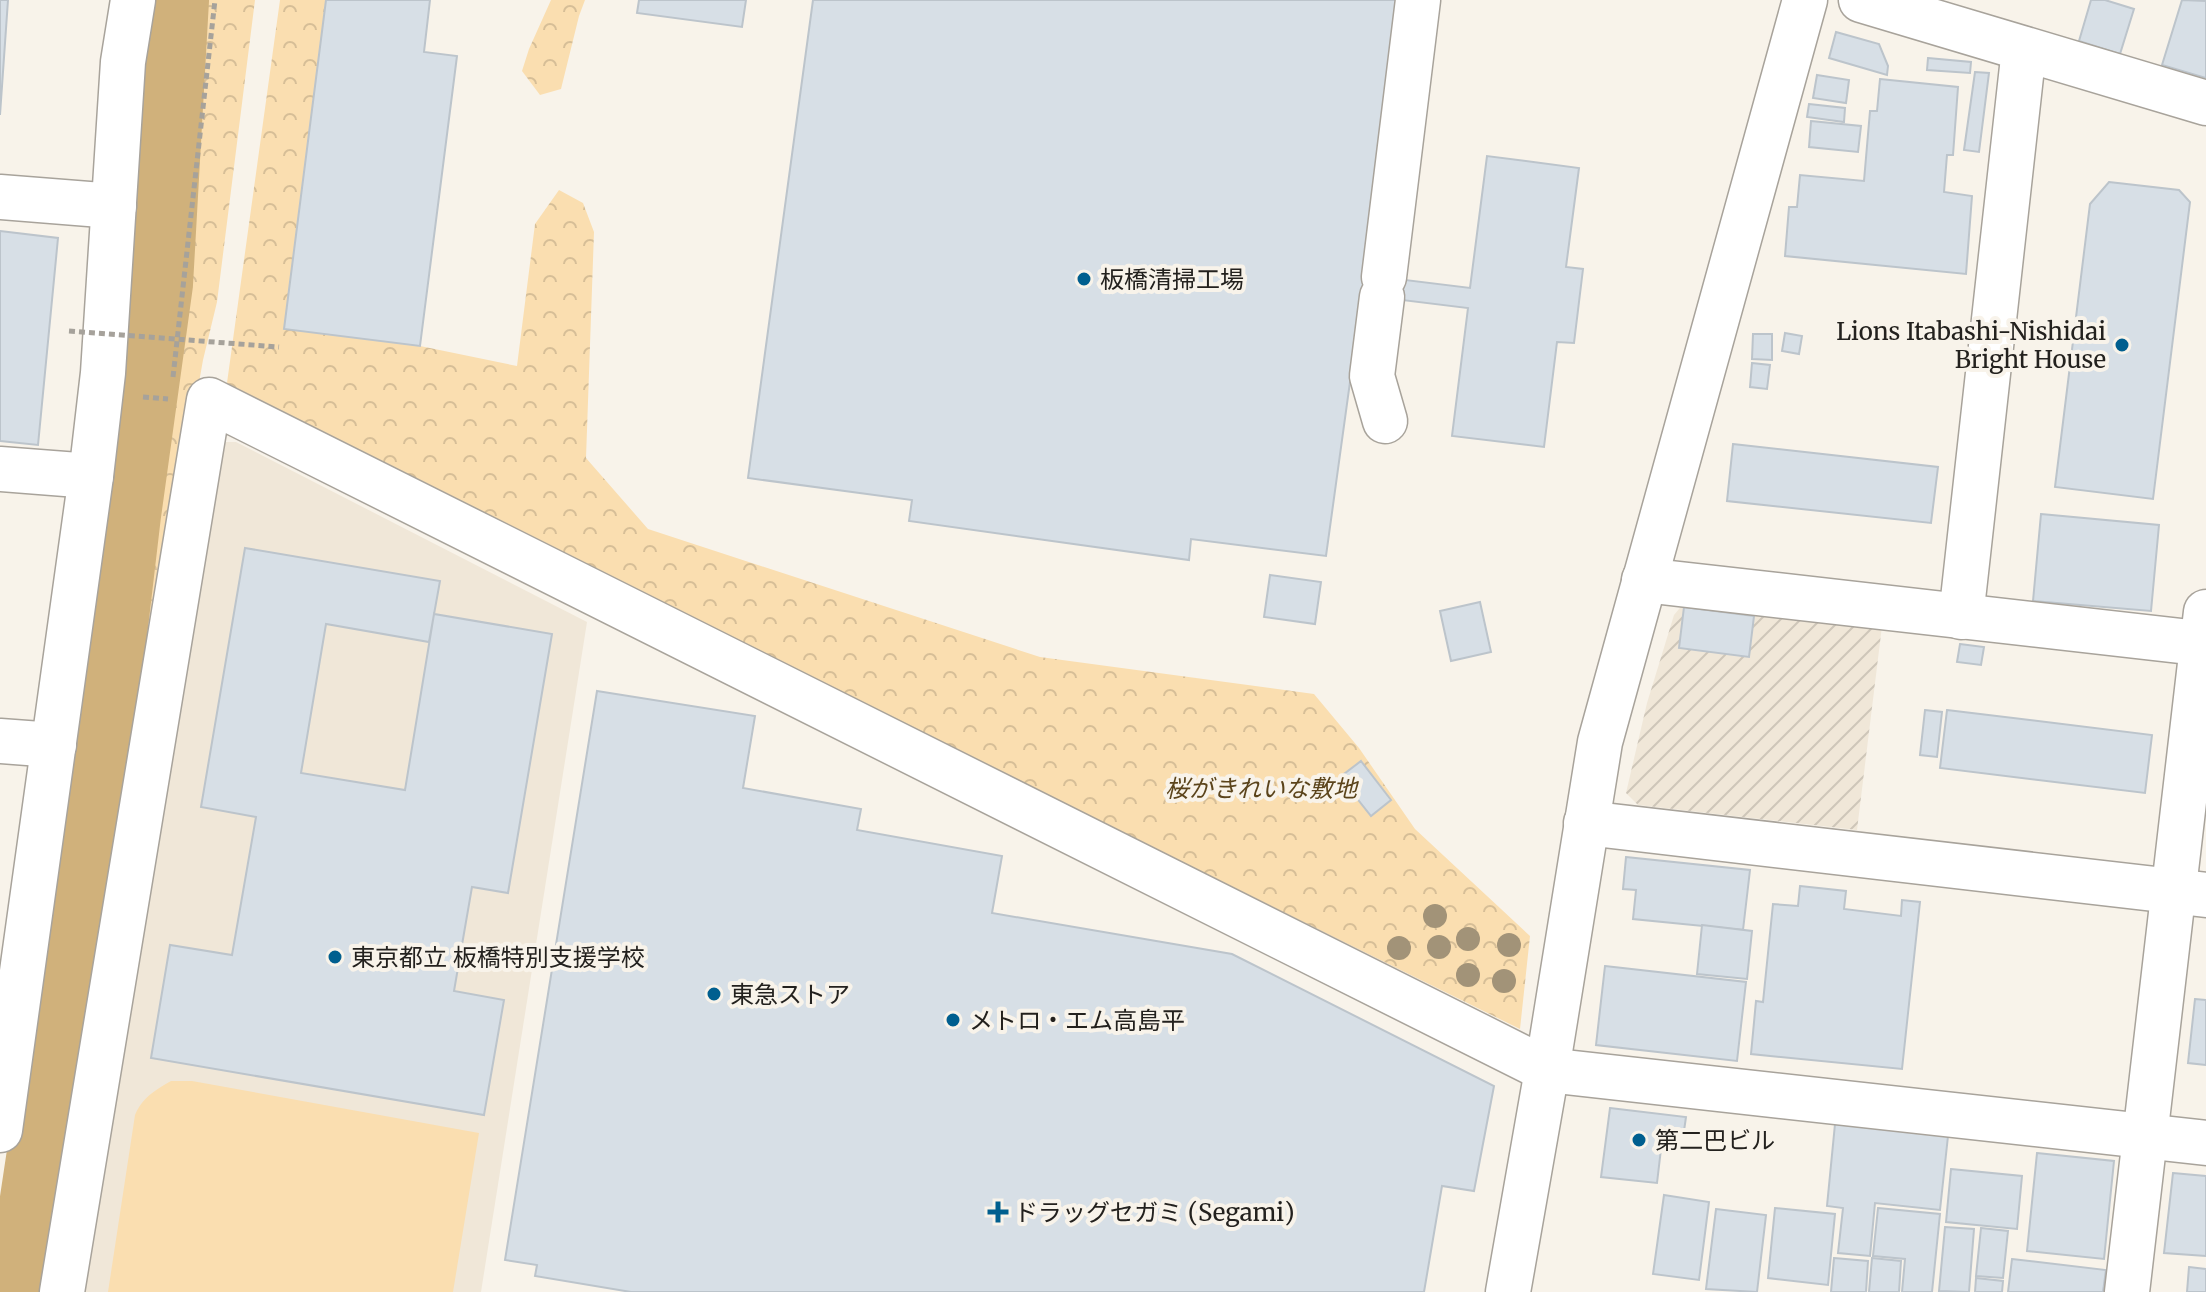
<svg xmlns="http://www.w3.org/2000/svg" width="2206" height="1292" font-family="Merriweather,'Noto Sans JP',serif">
<style>
.built{fill:#f0e7d8}
.industrial{fill:url(#industrial-furrows)}
.park{fill:url(#park-crowns)}
.pitch{fill:#fadeb0}
.lines{fill:none;stroke-linecap:round;stroke-linejoin:round}
.river{stroke:#d0b17b;stroke-width:70}
.building{fill:#d7dfe6;stroke:#bcc4cb;stroke-width:2}
.minor-casing{stroke:#a8a39b;stroke-width:47}
.path{stroke:#a6a29b;stroke-width:5;stroke-dasharray:6 4;stroke-linecap:butt}
.minor{stroke:#fff;stroke-width:44}
.path-bridge{stroke:#a6a29b;stroke-width:5;stroke-dasharray:6 4;stroke-linecap:butt}
.tree{fill:#a29378}
.poi-dot{fill:#005f8f;stroke:#f8f3ea;stroke-width:3}
.labels{text-anchor:middle;dominant-baseline:central;stroke-width:8;stroke-linejoin:round;paint-order:stroke}
.poi-label{font-size:24px;fill:#23211e;stroke:#f8f3ea;text-anchor:start}
.park-label{font-size:24px;font-style:italic;fill:#5b441b;stroke:#f8f3ea}
</style>
<defs>
<pattern id="industrial-furrows" width="10" height="10" patternUnits="userSpaceOnUse" patternTransform="scale(2)"><rect width="10" height="10" fill="#f0e7d8"/><path d="M-1 1l2-2M0 10L10 0M9 11l2-2" fill="none" stroke="#cec6b9"/></pattern>
<pattern id="park-crowns" width="20" height="18" patternUnits="userSpaceOnUse" patternTransform="scale(2)"><rect width="20" height="18" fill="#fadeb0"/><path d="M2 6a3 3 0 1 1 6 0M12 15a3 3 0 1 1 6 0" fill="none" stroke="#d6be97"/></pattern>
</defs>
<rect width="100%" height="100%" fill="#f8f3ea"/>
<polygon class="built" points="220,442 236,442 587,622 481,1292 81,1292"/>
<polygon class="industrial" points="1684,603 1882,626 1857,830 1638,805 1626,793 1647,703 1674,615"/>
<g class="park">
<polygon points="148,0 255,0 217,302 203,360 151,654 46,1292 0,1292 0,1268 121,315"/>
<polygon points="280,0 326,0 285,329 420,346 517,366 535,224 559,190 583,203 594,232 586,458 648,529 1040,657 1314,694 1359,748 1415,829 1530,936 1520,1029 226,390"/>
<polygon points="551,0 585,0 579,16 561,89 540,95 522,71 529,49"/>
</g>
<path class="pitch" d="M 171,1081 L 192,1081 L 479,1133 L 453,1292 L 108,1292 L 135,1115 C 143,1097 154,1091 171,1081 Z"/>
<g class="lines">
<polyline class="river" points="21,1292 84,873 126,515 158,284 174,0"/>
</g>
<g class="building">
<polygon points="0,0 8,0 0,115"/>
<polygon points="326,0 430,0 424,52 457,56 420,346 284,329"/>
<polygon points="639,0 746,0 742,27 637,13"/>
<polygon points="813,0 1402,0 1364,275 1470,288 1487,156 1579,168 1566,267 1583,269 1574,343 1557,342 1544,447 1452,436 1468,308 1362,295 1326,556 1191,539 1189,560 909,521 912,500 748,478"/>
<polygon points="2091,0 2105,0 2134,9 2120,54 2079,41"/>
<polygon points="2182,0 2206,1 2206,78 2162,65"/>
<polygon points="1836,32 1879,44 1888,66 1887,75 1829,58"/>
<polygon points="1928,58 1971,62 1970,73 1927,70"/>
<polygon points="1975,72 1989,73 1979,152 1964,150"/>
<polygon points="1817,75 1849,80 1846,103 1813,98"/>
<polygon points="1880,79 1958,87 1953,155 1947,155 1944,192 1972,196 1966,274 1785,256 1789,207 1797,207 1800,175 1864,181 1870,111 1877,111"/>
<polygon points="1809,104 1845,108 1844,122 1807,117"/>
<polygon points="1811,121 1861,126 1858,152 1809,147"/>
<polygon points="2109,182 2179,190 2190,202 2153,499 2055,487 2090,204"/>
<polygon points="0,231 58,238 38,445 0,441"/>
<polygon points="1785,333 1802,336 1799,354 1782,351"/>
<polygon points="1753,334 1772,334 1772,360 1752,359"/>
<polygon points="1752,363 1770,365 1767,389 1750,387"/>
<polygon points="1733,444 1938,467 1931,523 1727,501"/>
<polygon points="2041,514 2159,525 2151,611 2033,601"/>
<polygon points="245,548 440,581 429,642 326,624 301,773 405,790 434,614 552,634 508,893 472,887 454,991 504,1000 484,1115 151,1058 170,945 232,955 256,817 201,807"/>
<polygon points="1270,575 1321,582 1315,624 1264,617"/>
<polygon points="1480,602 1491,652 1451,661 1440,611"/>
<polygon points="1684,607 1754,616 1749,657 1679,648"/>
<polygon points="1960,644 1984,647 1981,665 1957,662"/>
<polygon points="597,691 755,716 743,788 861,809 857,830 1002,856 992,913 1232,954 1494,1086 1474,1191 1442,1186 1424,1292 631,1292 535,1276 537,1265 505,1260"/>
<polygon points="1925,710 1942,712 1937,757 1920,755"/>
<polygon points="1947,710 2152,735 2145,793 1940,768"/>
<polygon points="1361,761 1391,800 1371,816 1340,777"/>
<polygon points="1626,857 1750,870 1743,930 1633,919 1636,890 1623,889"/>
<polygon points="1800,886 1846,891 1844,909 1901,916 1902,900 1920,902 1902,1069 1751,1054 1756,1001 1763,1002 1773,904 1798,906"/>
<polygon points="1702,925 1752,931 1747,979 1697,974"/>
<polygon points="1605,966 1746,982 1737,1061 1596,1045"/>
<polygon points="2195,999 2206,1000 2206,1065 2188,1063"/>
<polygon points="1610,1108 1686,1117 1684,1131 1673,1130 1671,1151 1661,1149 1657,1183 1601,1177"/>
<polygon points="1835,1124 1948,1136 1940,1210 1875,1203 1870,1256 1838,1253 1843,1208 1827,1206"/>
<polygon points="2037,1153 2114,1161 2104,1259 2027,1251"/>
<polygon points="1951,1169 2022,1176 2017,1229 1946,1222"/>
<polygon points="2173,1173 2206,1176 2206,1256 2164,1253"/>
<polygon points="1664,1195 1709,1202 1699,1280 1653,1274"/>
<polygon points="1775,1208 1835,1214 1828,1285 1768,1278"/>
<polygon points="1878,1208 1940,1214 1932,1292 1902,1292 1905,1259 1873,1256"/>
<polygon points="1716,1209 1766,1215 1757,1292 1706,1289"/>
<polygon points="1945,1227 1974,1229 1969,1292 1939,1291"/>
<polygon points="1981,1228 2008,1231 2003,1278 1976,1276"/>
<polygon points="1834,1258 1868,1261 1866,1292 1831,1292"/>
<polygon points="1872,1258 1901,1261 1899,1292 1869,1292"/>
<polygon points="2012,1259 2106,1270 2103,1292 2008,1292"/>
<polygon points="2189,1267 2206,1269 2206,1292 2187,1292"/>
<polygon points="1976,1278 2003,1281 2002,1292 1975,1292"/>
</g>
<g class="lines">
<defs>
<g id="minor">
<polyline points="1861,0 2206,103"/>
<polyline points="0,197 114,206"/>
<polyline points="1384,277 1418,0"/>
<polyline points="1382,297 1372,376 1385,421"/>
<polyline points="0,469 91,476"/>
<polyline points="1644,580 2206,644"/>
<polyline points="1961,617 2024,49"/>
<polyline points="0,741 54,745"/>
<polyline points="1586,823 2206,895"/>
<polyline points="0,1130 91,476 103,373 123,62 133,0"/>
<polyline points="62,1292 209,400 1547,1070 2206,1143"/>
<polyline points="1508,1292 1547,1070 1600,742 1805,0"/>
<polyline points="2127,1292 2206,612"/>
</g>
</defs>
<use href="#minor" class="minor-casing"/>
<g class="path">
<polyline points="173,377 215,0"/>
<polyline points="143,397 168,399"/>
</g>
<use href="#minor" class="minor"/>
<polyline class="path-bridge" points="69,331 279,347"/>
</g>
<g class="tree">
<circle cx="1435" cy="916" r="12"/>
<circle cx="1468" cy="939" r="12"/>
<circle cx="1509" cy="945" r="12"/>
<circle cx="1439" cy="947" r="12"/>
<circle cx="1399" cy="948" r="12"/>
<circle cx="1468" cy="975" r="12"/>
<circle cx="1504" cy="981" r="12"/>
</g>
<g class="poi-dot">
<circle cx="1084" cy="279" r="8"/>
<circle cx="2122" cy="345" r="8"/>
<circle cx="335" cy="957" r="8"/>
<circle cx="714" cy="994" r="8"/>
<circle cx="953" cy="1020" r="8"/>
<circle cx="1639" cy="1140" r="8"/>
<path d="M994 1200h8v8h8v8h-8v8h-8v-8h-8v-8h8z"/>
</g>
<g class="labels">
<g class="poi-label">
<text x="1100" y="279">板橋清掃工場</text>
<text x="2106" y="331" text-anchor="end">Lions Itabashi-Nishidai<tspan x="2106" dy="28">Bright House</tspan></text>
<text x="351" y="957">東京都立 板橋特別支援学校</text>
<text x="730" y="994">東急ストア</text>
<text x="969" y="1020">メトロ・エム高島平</text>
<text x="1655" y="1140">第二巴ビル</text>
<text x="1014" y="1212">ドラッグセガミ (Segami)</text>
</g>
<g class="park-label">
<text x="1261" y="788">桜がきれいな敷地</text>
</g>
</g>
</svg>
